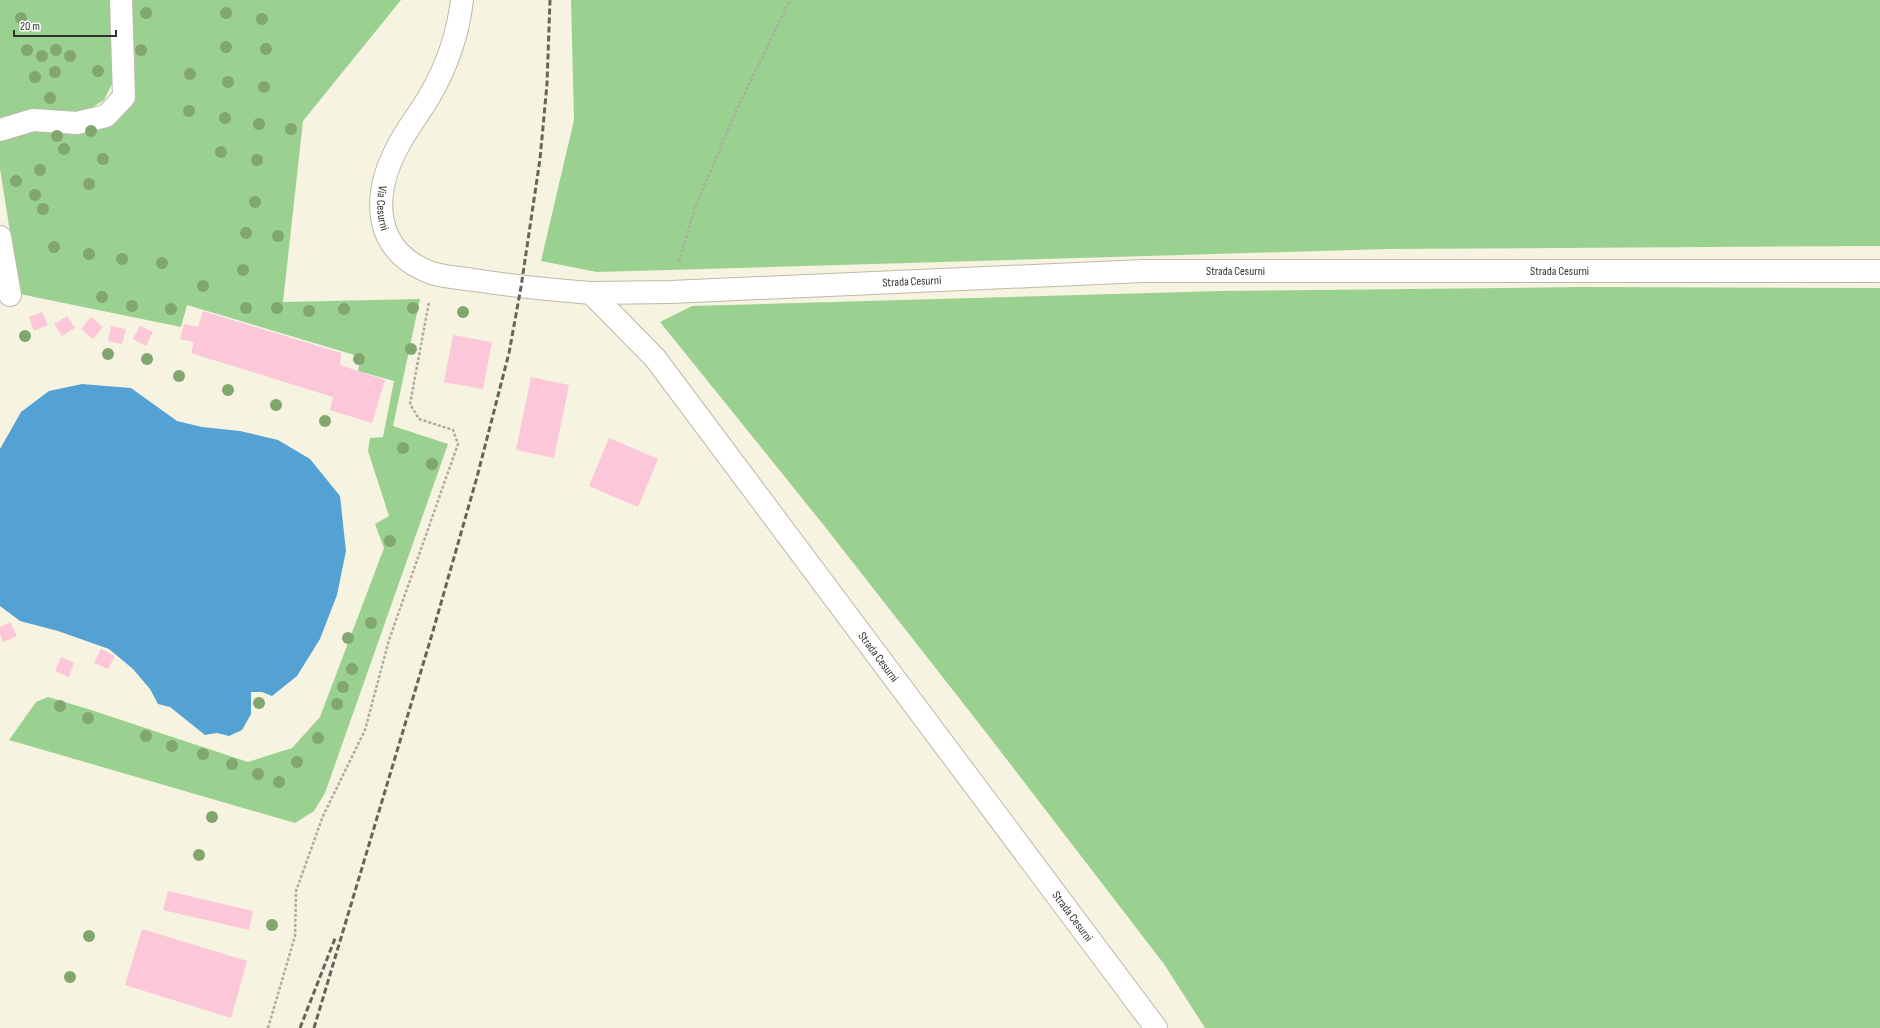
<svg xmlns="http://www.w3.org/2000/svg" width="1880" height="1028" font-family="'Sofia Sans Condensed',sans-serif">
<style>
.green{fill:#9bd190}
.water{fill:#53a2d3}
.building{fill:#fcc7d8}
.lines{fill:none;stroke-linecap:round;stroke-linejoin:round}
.minor-casing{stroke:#bdb9a9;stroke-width:24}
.path{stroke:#aeac9e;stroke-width:2.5;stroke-dasharray:3 2;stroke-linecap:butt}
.minor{stroke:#fff;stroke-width:22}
.rail{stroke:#66645b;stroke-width:3;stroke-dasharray:6 3;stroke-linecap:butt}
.tree{fill:#81a66e}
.labels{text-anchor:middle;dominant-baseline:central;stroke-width:3;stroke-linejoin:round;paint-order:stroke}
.street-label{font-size:12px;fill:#33322b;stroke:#fff}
</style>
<rect width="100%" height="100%" fill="#f7f3e1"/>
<g class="green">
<polygon points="0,0 110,0 112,84 104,100 88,110 11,115 0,120"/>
<polygon points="129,0 401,0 303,121 283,302 420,299 393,426 448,444 325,793 314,811 295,823 9,740 36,702 48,697 88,709 248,762 292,748 320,717 384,548 375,524 389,516 368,451 370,438 383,437 394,381 358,371 361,357 187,305 181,327 20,294 0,169 0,140 14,134 118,117"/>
<polygon points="571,0 1880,0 1880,246 1388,249 597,272 541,261 574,120"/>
<polygon points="1583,287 1880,288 1880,1028 1205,1028 1164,964 988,735 822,523 660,322 692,306 1220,291"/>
</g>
<polygon class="water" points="82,384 131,388 177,421 202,427 240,431 278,440 310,459 340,496 346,551 337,595 320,639 297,676 272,696 262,692 251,692 251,714 242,730 229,736 217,733 205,735 170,707 158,704 150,689 133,669 109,649 58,631 20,621 0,606 0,449 21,412 49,391"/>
<g class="building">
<polygon points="203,311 341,353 340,365 385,380 372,423 330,410 333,397 191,353 194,342 180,339 184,324 198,327"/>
<polygon points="42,312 48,325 34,331 29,317"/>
<polygon points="67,316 75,328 62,336 54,324"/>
<polygon points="91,317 103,327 93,339 81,329"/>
<polygon points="111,326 126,329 122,344 108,341"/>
<polygon points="140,326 153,332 146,346 133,339"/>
<polygon points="453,335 492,342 483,389 444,382"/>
<polygon points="531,377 569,385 554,458 516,450"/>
<polygon points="609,438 658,459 638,507 589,486"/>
<polygon points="10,622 17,636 3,642 0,635 0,627"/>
<polygon points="101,649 115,656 108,669 94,663"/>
<polygon points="61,657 74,663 69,677 55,671"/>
<polygon points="168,891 253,911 249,930 163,910"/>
<polygon points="142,929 247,961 231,1018 125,985"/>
</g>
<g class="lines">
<defs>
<g id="minor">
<path id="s1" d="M 462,0 C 458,34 446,68 429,97 C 419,114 406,130 397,148 C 376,188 371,237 413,264 C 420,268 427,272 435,274 C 447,277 461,278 474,280 C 513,286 552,290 591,293 L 655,358 L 1156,1028"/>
<polyline points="0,130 33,120 77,123 106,116 124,97 121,0"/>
<polyline points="0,237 10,295"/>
<path id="s2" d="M 591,293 L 671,292 L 1143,271 L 1880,271"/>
</g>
</defs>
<use href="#minor" class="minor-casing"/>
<g class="path">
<polyline points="679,262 695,207 736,111 790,0"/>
<polyline points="268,1028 295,936 296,891 323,816 365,730 389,640 458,444 453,430 419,419 410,404 429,302"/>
</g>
<use href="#minor" class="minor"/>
<g class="rail">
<polyline points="300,1028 336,936"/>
<polyline points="314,1028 433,631 477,477 509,353 521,287 540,159 547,84 550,0"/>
</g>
</g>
<g class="tree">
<circle cx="146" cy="13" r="6"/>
<circle cx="226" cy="13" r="6"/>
<circle cx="21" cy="18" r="6"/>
<circle cx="262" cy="19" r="6"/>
<circle cx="226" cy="47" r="6"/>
<circle cx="266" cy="49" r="6"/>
<circle cx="27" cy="50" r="6"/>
<circle cx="56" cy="50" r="6"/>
<circle cx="141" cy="50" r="6"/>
<circle cx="42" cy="56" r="6"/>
<circle cx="70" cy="56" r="6"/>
<circle cx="98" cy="71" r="6"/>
<circle cx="55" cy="72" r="6"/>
<circle cx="190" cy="74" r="6"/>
<circle cx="35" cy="77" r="6"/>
<circle cx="228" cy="82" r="6"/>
<circle cx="264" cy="87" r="6"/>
<circle cx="50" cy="98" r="6"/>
<circle cx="189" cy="111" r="6"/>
<circle cx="225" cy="118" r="6"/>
<circle cx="259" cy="124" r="6"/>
<circle cx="291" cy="129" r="6"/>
<circle cx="91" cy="131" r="6"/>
<circle cx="57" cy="136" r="6"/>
<circle cx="64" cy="149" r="6"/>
<circle cx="221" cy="152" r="6"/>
<circle cx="103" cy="159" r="6"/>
<circle cx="257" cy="160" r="6"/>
<circle cx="40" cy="170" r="6"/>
<circle cx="16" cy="181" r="6"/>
<circle cx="89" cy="184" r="6"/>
<circle cx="35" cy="195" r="6"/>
<circle cx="255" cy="202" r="6"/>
<circle cx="43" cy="209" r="6"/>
<circle cx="246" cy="233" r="6"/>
<circle cx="278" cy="236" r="6"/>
<circle cx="54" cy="247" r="6"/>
<circle cx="89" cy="254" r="6"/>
<circle cx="122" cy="259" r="6"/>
<circle cx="162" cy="263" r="6"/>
<circle cx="243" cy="270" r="6"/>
<circle cx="203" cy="286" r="6"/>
<circle cx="102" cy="297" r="6"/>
<circle cx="132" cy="306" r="6"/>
<circle cx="246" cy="308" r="6"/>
<circle cx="277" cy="308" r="6"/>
<circle cx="413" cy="308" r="6"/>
<circle cx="171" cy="309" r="6"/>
<circle cx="344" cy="309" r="6"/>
<circle cx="309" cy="311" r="6"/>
<circle cx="463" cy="312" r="6"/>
<circle cx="25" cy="336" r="6"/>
<circle cx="411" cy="349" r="6"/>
<circle cx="108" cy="354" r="6"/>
<circle cx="147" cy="359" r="6"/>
<circle cx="359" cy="359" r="6"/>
<circle cx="179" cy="376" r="6"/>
<circle cx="228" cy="390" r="6"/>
<circle cx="276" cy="405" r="6"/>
<circle cx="325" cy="421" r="6"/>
<circle cx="403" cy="448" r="6"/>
<circle cx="432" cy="464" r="6"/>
<circle cx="390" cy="541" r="6"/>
<circle cx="371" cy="623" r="6"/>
<circle cx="348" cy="638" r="6"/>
<circle cx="352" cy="669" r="6"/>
<circle cx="343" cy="687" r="6"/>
<circle cx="259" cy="703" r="6"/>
<circle cx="337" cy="704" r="6"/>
<circle cx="60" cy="706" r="6"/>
<circle cx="88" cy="718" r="6"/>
<circle cx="146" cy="736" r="6"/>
<circle cx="318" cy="738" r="6"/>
<circle cx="172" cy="746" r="6"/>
<circle cx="203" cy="754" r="6"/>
<circle cx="297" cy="762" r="6"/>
<circle cx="232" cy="764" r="6"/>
<circle cx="258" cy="774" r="6"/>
<circle cx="279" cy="782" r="6"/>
<circle cx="212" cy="817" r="6"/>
<circle cx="199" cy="855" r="6"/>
<circle cx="272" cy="925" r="6"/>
<circle cx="89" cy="936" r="6"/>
<circle cx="70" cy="977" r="6"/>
</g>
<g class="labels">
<g class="street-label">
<text stroke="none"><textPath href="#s1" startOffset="226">Via Cesurni</textPath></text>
<text stroke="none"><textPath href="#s2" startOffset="969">Strada Cesurni</textPath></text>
<text stroke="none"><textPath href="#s2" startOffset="645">Strada Cesurni</textPath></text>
<text stroke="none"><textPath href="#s2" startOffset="321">Strada Cesurni</textPath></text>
<text stroke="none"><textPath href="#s1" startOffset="939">Strada Cesurni</textPath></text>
<text stroke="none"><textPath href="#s1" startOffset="1263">Strada Cesurni</textPath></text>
</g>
</g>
<path d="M14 30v6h102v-6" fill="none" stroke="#33322b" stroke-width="2"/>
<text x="20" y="30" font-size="12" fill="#33322b" stroke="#ffffff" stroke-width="3" paint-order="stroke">20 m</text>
</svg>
